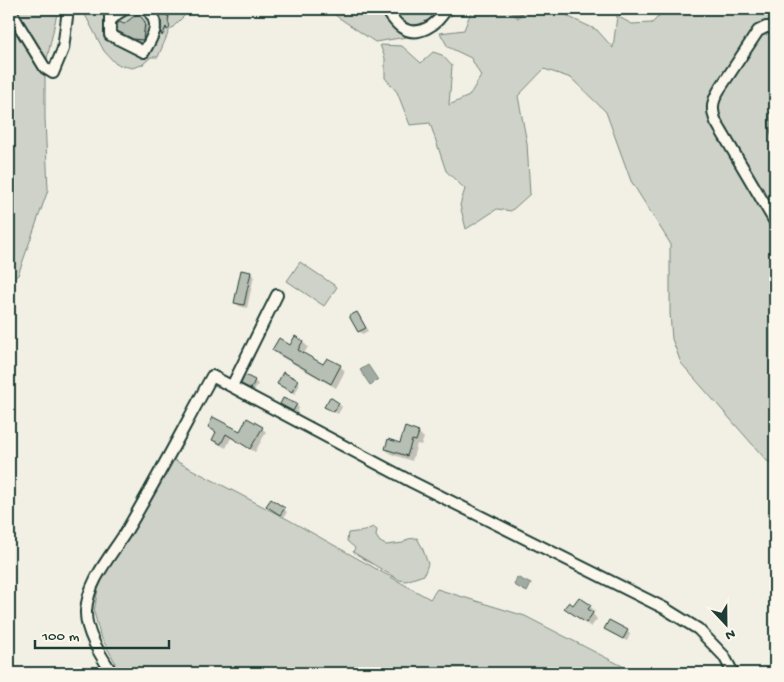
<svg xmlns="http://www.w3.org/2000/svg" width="784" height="682" font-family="'Gochi Hand',sans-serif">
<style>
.green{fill:#cfd2c8;stroke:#77887e}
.water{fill:#a2aba1;stroke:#6e7f75}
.shadow{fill:#0003}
.building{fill:#b7beb3;stroke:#1f3d34}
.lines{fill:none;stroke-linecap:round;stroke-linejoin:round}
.minor-casing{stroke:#1f3d34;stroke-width:14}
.minor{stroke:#fbf7ec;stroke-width:10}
</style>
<rect width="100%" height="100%" fill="#f2f0e5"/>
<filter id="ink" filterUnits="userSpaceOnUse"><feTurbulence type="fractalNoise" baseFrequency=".02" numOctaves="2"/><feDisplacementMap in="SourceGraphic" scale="10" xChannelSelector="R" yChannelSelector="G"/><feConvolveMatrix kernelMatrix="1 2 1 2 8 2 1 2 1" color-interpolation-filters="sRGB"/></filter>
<g filter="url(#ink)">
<g class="green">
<polygon points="9,9 58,9 45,68 45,118 48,190 18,275 9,282"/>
<polygon points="82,9 191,9 169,31 158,57 151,57 142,65 132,68 116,64 104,51"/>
<polygon points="326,9 460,9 426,34 375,42"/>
<polygon points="472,9 515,9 521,14 527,9 559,9 569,17 597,30 613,48 617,16 632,24 652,23 666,9 775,9 775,465 767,461 681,363 672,339 670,314 670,243 631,181 606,112 571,78 544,69 518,96 527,143 530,194 511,211 497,209 479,221 466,229 460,205 465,189 446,171 430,123 410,125 397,92 385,78 385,58 380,45 402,46 421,63 433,52 442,55 452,66 449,105 469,96 481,76 471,58 448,47 440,33 464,30"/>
<polygon points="300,262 337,287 324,306 287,281"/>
<polygon points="172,459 289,520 430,599 437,589 525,616 628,669 632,673 116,673 114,669 115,662 100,635 94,612 99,582 130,532"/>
<polygon points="373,527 377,530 376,536 380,542 386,545 403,543 408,539 417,538 422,547 428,564 424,575 406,581 399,580 353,552 355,548 347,541 348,533 364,531"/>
</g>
<g class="water">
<path d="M 775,104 L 775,141 C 767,129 766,115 775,104 Z"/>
<polygon points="368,365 378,380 370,385 360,370"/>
<polygon points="517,577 531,584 527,592 514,585"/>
</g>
<g class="shadow">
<polygon points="158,9 167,9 169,16 160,11"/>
<polygon points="507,9 528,9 518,19"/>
<polygon points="169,17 170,18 164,36 162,31 162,19"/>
<polygon points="141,18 147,26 145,42 136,41 121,33 118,30"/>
<polygon points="242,271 251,273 254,276 247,308 239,306 235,303"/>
<polygon points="357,313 360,316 368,331 362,334 359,331"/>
<polygon points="296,338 303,342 308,347 303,355 324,366 340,366 345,371 336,388 278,355 273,350 291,347"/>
<polygon points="254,381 258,384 254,391 246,386 242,383"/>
<polygon points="297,381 300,384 295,394 282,387 278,384"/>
<polygon points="281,404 296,405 299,408 297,413 284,407"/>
<polygon points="339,404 342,407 338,414 326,407"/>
<polygon points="209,427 240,433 262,428 266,432 255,452 231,438 226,448 218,444 214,439 217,433"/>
<polygon points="419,433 424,438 421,445 417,444 412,461 391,454 386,449 401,444"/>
<polygon points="271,509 284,509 287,512 284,517"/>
<polygon points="590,606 595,611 593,614 597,619 591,627 571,613 566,608"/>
<polygon points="606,629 627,631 630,634 627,641 609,632"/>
</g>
<g class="building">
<polygon points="157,9 165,9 167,16 169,16 168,20 170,28 167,30 166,27 162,36 161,31 161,18"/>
<polygon points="138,13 145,22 143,40 133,39 117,31 117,24 120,22 124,24"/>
<polygon points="241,270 251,272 244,305 234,303"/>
<polygon points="357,312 366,328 358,332 349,316"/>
<polygon points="295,336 303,341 298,350 323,364 327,358 341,365 331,384 272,350 279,338 290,345"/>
<polygon points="283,372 298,380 292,392 277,384"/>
<polygon points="245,375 255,380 251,389 241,384"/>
<polygon points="330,397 339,403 334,412 324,407"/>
<polygon points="283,398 297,404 293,411 280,404"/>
<polygon points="213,417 240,431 247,418 263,427 250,449 226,434 221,444 212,440 216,432 208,427"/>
<polygon points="405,427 419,432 416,441 412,440 407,456 385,449 388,439 400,443"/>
<polygon points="271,499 285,508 280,515 266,506"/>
<polygon points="579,597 591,605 588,609 593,613 586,623 564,608 569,602 573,605"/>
<polygon points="609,620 628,630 623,639 604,629"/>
</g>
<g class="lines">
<defs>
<g id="minor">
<polyline points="10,9 18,24 45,68 53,73 63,49 68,9"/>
<path d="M 110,9 L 110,35 L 144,52 C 153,35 162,25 147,9"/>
<path d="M 386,9 C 390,15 395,23 401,27 C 418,39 438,24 446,9"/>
<polyline points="110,21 117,14 125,9"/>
<path d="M 775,27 L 766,27 L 758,31 L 719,90 C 712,102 711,109 716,122 L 775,222"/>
<polyline points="232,386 277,295"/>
<path d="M 112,673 C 101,656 85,632 86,611 C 88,580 112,555 127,530 C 157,479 184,427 212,376 L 412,482 L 664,608 L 698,629 L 724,656 L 733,673"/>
</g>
</defs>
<use href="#minor" class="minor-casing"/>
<use href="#minor" class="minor"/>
</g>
</g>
<rect width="784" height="682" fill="none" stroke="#fbf7ec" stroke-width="30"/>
<rect x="15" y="15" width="754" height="652" fill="none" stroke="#1f3d34" stroke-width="2" filter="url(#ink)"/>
<g transform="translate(726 624) rotate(158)" stroke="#fbf7ec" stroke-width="4" paint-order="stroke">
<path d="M0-4L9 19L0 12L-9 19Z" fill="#1f3d34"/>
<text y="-8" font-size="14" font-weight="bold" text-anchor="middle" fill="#1f3d34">N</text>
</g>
<path d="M35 640v8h134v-8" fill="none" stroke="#1f3d34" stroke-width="2.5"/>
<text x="42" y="640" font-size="15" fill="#1f3d34" stroke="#fbf7ec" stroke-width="4" paint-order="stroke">100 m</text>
</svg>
